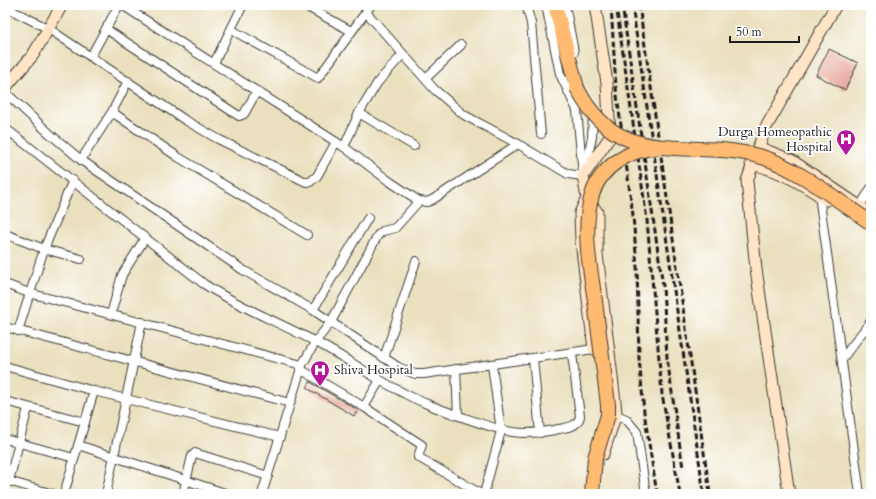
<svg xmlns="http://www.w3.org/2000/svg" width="876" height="499" font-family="Cardo,serif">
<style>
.building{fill:#e7a395}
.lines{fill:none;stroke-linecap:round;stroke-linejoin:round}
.street-casing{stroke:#3b3934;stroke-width:10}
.secondary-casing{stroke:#3b3934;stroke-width:13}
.highway-casing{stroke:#3b3934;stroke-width:16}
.street{stroke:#fff;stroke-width:8}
.secondary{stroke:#ffe4c6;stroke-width:11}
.highway{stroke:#ffbb71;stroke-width:14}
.rail{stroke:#1c1c1c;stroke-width:3;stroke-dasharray:6 3;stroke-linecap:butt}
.highway-bridge-casing{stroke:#3b3934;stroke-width:16;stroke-linecap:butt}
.highway-bridge{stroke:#ffbb71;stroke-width:14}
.labels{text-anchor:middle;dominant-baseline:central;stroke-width:3.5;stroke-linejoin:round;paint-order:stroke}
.poi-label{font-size:13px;fill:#1c1c1c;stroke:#fff;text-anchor:end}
</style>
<rect width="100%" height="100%" fill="#fff"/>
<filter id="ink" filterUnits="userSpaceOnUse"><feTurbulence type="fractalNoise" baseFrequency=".025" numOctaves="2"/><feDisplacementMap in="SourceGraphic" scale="8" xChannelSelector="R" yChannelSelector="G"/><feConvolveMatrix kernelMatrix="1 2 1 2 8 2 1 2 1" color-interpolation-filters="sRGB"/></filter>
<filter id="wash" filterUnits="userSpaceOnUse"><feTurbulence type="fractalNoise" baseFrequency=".012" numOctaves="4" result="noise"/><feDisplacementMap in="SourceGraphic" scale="16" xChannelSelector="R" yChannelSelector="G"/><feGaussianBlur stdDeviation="0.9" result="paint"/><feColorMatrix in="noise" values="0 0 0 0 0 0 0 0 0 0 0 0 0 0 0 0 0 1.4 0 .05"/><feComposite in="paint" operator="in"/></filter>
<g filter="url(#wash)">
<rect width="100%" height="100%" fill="#eae0bd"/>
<g id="blocks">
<g class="building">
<polygon points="829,49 858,63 845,90 816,75"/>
<polygon points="310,382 358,410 354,416 307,388"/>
</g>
</g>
</g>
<g filter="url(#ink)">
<use href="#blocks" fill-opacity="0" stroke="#3b3934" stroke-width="1"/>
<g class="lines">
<defs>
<g id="street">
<polyline points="122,5 344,147 389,181 419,201 427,202 432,200 518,144"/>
<polyline points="304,5 351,31"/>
<polyline points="526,5 531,23 541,134"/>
<polyline points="546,5 560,74 577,110 583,176"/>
<polyline points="565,5 574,52"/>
<polyline points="5,7 49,29 185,120 218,139 306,182 310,182 317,176 336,142"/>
<polyline points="366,12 434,89 464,115 518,144 568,174 583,176"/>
<polyline points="106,29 236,114 239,116 244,114 257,91"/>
<polyline points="232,30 318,78 371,5"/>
<polyline points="91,56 119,5"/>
<polyline points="214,63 243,5"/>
<polyline points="426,78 461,45"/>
<polyline points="5,92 49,133 81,160 199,240 243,270 313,310 398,367 415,374 424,374 594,349"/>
<polyline points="112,112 178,157 307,235"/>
<polyline points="359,113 414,146"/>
<path d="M 5,128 L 204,284 C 239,307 278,322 314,341 C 343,356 369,375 398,390 C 419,402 442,410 465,418 C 502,431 519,438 559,429 C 568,427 578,427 580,416 L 572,354"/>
<polyline points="344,147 359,113 378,82 403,54"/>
<polyline points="81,160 112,112 128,81"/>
<polyline points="586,166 592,137 593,112"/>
<polyline points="819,195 860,494"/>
<polyline points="860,206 871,188"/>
<polyline points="5,234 44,249 81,259"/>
<polyline points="5,284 29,293 302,365"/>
<polyline points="313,310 368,218"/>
<polyline points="111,314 122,275 145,238"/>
<polyline points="5,327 290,403"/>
<polyline points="18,331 44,249 73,180"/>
<polyline points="384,358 416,261"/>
<polyline points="533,359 540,433"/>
<polyline points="842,359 871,321"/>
<polyline points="5,366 94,391 280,437"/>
<polyline points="300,369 364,407 422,445 418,457 481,494"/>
<polyline points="456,369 458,415"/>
<polyline points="5,401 85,422"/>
<polyline points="364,407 380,380"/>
<polyline points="612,413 626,419 637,432 646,494"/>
<polyline points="5,439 74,458"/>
<polyline points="78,445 228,494"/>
<polyline points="5,480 53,494"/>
<polyline points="9,481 28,408"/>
<polyline points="64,494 94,391"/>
<polyline points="106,494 142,322"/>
<polyline points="183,494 192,456 195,453 268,476"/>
<polyline points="262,494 302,365 316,341 331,322 378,235 383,231 395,228 419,201"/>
<polyline points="484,494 501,431 492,365"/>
</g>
<g id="secondary">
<polyline points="595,5 607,83 610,137 583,176 587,198 597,212 597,254 615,402 616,414 603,454"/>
<polyline points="5,88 33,55 62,5"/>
<polyline points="758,147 791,160 871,214"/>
<path d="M 751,164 C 781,170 802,184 827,200"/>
<polyline points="587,198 580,213 581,241 594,349"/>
<polyline points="789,494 756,269 747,181 765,129 836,5"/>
</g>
<polyline id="highway" points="555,5 577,88"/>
</defs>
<use href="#street" class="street-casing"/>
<use href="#secondary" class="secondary-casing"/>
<use href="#highway" class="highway-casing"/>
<use href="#street" class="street"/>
<use href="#secondary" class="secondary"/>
<use href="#highway" class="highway"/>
<g class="rail">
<polyline points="611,5 616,88 633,215 637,267 639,358 644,412 657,494"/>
<polyline points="616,5 647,220 662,394 680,494"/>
<polyline points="622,5 663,286 667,358 683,468"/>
<polyline points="632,5 704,494"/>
<polyline points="639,5 710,494"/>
</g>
<defs>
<g id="highway-bridge">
<path d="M 577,88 C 619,173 691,136 762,157 C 796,167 841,203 871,223"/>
<path d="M 592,494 L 595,458 L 608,415 L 608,405 C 604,370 599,336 595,301 C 590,268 582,229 592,195 C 601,165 631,149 660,147"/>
</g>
</defs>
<use href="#highway-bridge" class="highway-bridge-casing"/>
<use href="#highway-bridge" class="highway-bridge"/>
</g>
</g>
<defs>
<symbol id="hospital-pin" viewBox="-11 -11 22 30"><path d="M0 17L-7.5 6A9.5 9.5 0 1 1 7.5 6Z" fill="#b5179e" stroke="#fff"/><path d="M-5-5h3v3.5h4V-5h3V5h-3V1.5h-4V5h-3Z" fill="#fff"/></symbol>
</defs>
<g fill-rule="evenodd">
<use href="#hospital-pin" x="835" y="128" width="22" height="30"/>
<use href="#hospital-pin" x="309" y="359" width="22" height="30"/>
</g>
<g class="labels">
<g class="poi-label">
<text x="832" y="132">Durga Homeopathic<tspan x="832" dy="15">Hospital</tspan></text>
<text x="334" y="370" text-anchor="start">Shiva Hospital</text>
</g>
</g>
<rect width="876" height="499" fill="none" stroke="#fff" stroke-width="20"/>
<path d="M730 36v6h69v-6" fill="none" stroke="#1c1c1c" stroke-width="2"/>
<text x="736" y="36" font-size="12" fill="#1c1c1c" stroke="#ffffff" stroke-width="3" paint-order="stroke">50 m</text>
</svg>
